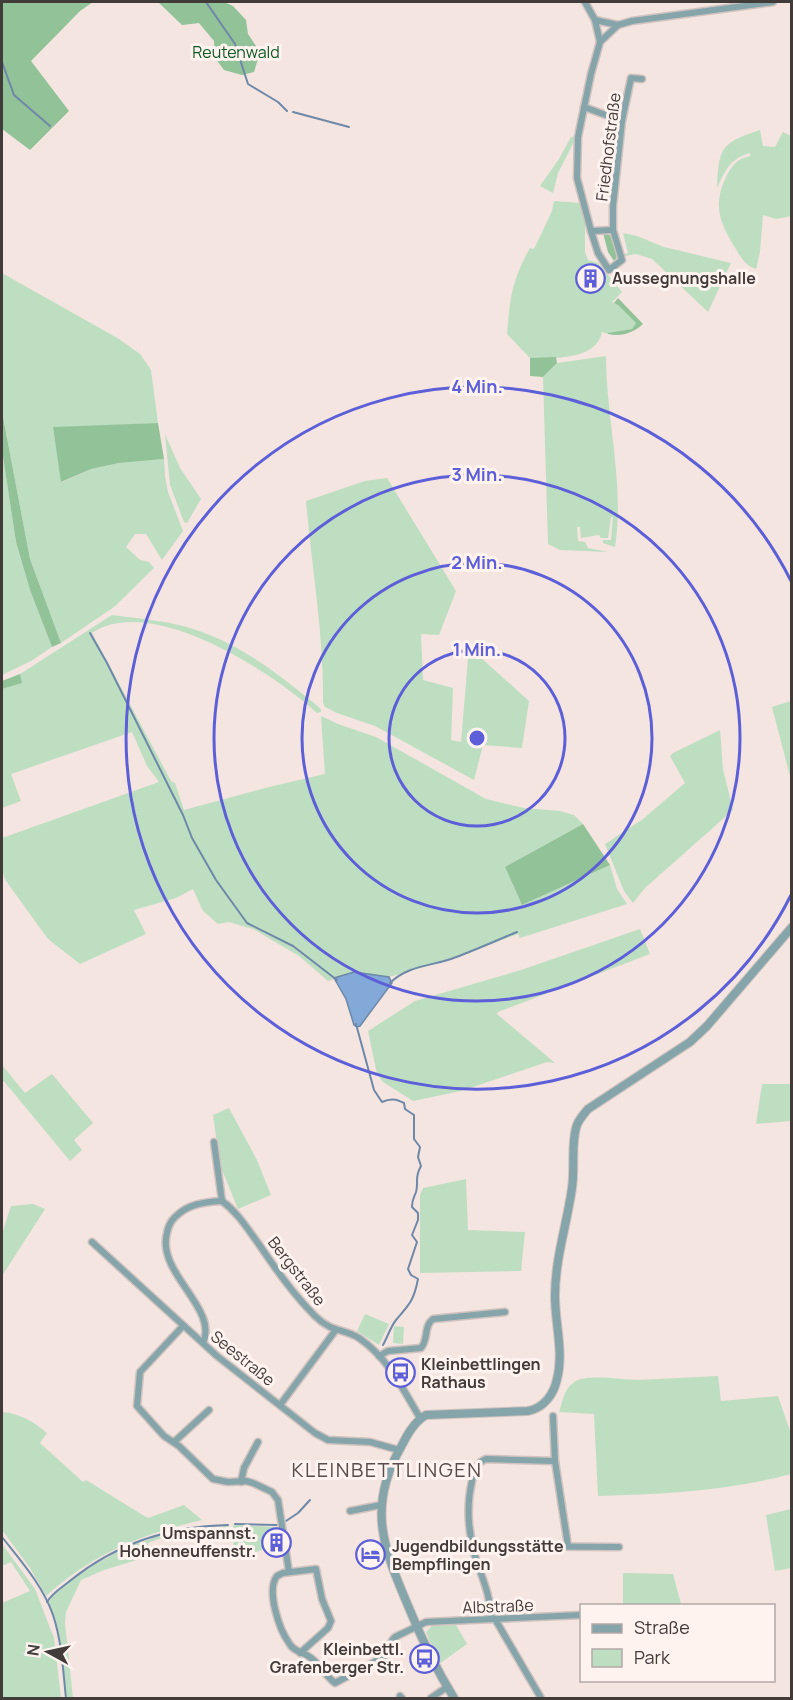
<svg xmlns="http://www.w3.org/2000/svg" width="793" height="1700" font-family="Manrope,sans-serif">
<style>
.green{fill:#bedec2}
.forest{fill:#91c298}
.water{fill:#82a9d7;stroke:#6e88a8;stroke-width:1.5}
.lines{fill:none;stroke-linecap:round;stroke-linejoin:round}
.stream{stroke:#6e88a8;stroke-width:2}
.minor-casing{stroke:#d0c3bf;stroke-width:9}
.tertiary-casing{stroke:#d0c3bf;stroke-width:10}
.minor{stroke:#85a5ab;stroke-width:6}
.tertiary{stroke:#85a5ab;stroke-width:8}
.ring{fill:none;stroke:#5c5fd7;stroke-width:3}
.labels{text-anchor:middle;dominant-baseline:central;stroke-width:6;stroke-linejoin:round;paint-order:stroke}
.park-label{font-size:16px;fill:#0d5924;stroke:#fff3ef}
.street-label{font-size:16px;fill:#413b39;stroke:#fff3ef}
.poi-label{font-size:16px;font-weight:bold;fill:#413b39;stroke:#fff3ef;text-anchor:start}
.quarter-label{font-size:20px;letter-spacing:1.5px;fill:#594d49;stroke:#fff3ef}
.centre{fill:#5c5fd7;stroke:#fff3ef;stroke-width:3}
.ring-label{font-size:18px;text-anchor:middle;font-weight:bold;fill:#5c5fd7;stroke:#fff3ef;stroke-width:6;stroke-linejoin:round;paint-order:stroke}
</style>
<rect width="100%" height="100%" fill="#f4e5e0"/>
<g class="green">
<path d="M 760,130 L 763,146 L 775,147 L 783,132 L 791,136 L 792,216 L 776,219 L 763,215 L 760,252 L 756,269 C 744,265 741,257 734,246 C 719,221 713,205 726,177 C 732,165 737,159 750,156 L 750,153 C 729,159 726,170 717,188 C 719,147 721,143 760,130 Z"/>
<polygon points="577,136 558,173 553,193 540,186 559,159 571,137"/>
<path d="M 554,201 L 580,203 L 585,213 L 585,252 L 588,260 L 598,263 L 622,292 L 612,302 L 618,305 L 637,323 L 632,329 L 608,334 L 602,332 C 596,361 552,358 530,358 L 507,334 C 510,298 512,280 530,248 L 534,249 L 552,211 Z"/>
<polygon points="623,233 637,236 664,247 731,263 708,312 652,259 636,254 625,256 625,254 628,253"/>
<polygon points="2,273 119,339 140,354 151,370 158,423 53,428 62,482 91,469 119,463 164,459 165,476 168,492 183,531 162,560 146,534 135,534 126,547 140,560 149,562 154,568 114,607 61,643 30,559 3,417"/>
<path d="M 606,356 C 606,421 625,483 615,547 L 603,543 L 603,540 L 611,540 L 613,517 L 611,517 L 608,538 L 601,538 L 599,535 L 581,538 L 580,527 L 577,527 L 578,541 L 585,542 L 588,548 L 608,552 L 560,550 L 548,544 L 543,377 L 557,363 Z"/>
<polygon points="165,434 180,468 201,499 187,523 184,522 170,485"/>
<polygon points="2,450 16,542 30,590 52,647 31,661 2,675"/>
<path d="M 387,478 L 456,591 L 439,635 L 421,634 L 423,680 L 453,688 L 451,740 L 461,742 L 469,647 L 529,701 L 522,748 L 483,745 L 474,780 L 375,726 L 337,713 L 325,707 L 323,703 C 324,635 312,570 306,501 L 365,481 Z"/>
<path d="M 112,615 C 142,619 173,621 202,632 C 246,648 285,679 321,709 L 321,712 L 317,713 C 272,672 151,593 92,633 L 171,781 L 175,783 L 184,810 L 269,787 L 325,774 L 321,716 L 338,724 L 376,737 L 486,799 L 524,808 L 560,811 L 574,815 L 583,824 L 505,867 L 522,905 L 610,865 L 617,889 L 627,904 L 520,938 L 518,934 L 449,960 L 389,977 L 354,972 L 328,981 L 299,956 L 253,929 L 229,922 L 218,924 L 203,911 L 193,889 L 176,898 L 134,910 L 146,934 L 80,964 L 48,939 L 6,881 L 2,871 L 2,838 L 159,782 L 147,766 L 132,732 L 11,774 L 21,801 L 2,808 L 2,689 L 21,683 L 20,674 Z"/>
<polygon points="791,701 792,701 791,780 772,707"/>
<polygon points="720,730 723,769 733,810 645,888 633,903 624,891 605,844 643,819 685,783 670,756 673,753"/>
<polygon points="640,929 650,954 498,1012 497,1014 555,1063 547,1062 461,1091 413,1101 383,1082 377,1074 368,1031 415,1001 521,970"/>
<polygon points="2,1065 25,1093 52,1074 93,1123 74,1140 82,1150 70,1161 2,1079"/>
<polygon points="762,1084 791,1084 791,1121 756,1124"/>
<polygon points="229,1108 257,1160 271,1195 238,1209 220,1165 213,1115"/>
<polygon points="466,1179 468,1230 525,1232 521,1271 420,1273 420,1195 423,1188"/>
<polygon points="33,1204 45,1209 2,1276 2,1234 11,1206"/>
<polygon points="365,1314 389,1324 379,1345 357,1331"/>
<polygon points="394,1326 404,1327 403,1344 393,1343"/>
<path d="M 718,1376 L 721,1401 L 778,1396 L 791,1434 L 791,1474 C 728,1491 663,1494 598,1496 L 594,1414 L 559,1412 C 562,1403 564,1389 573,1383 C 585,1373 622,1380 638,1380 C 665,1379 691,1377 718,1376 Z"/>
<path d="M 2,1412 C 19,1413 34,1422 47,1433 L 40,1443 L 83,1482 L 86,1480 L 146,1517 L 148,1518 L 184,1505 L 202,1520 C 141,1534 93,1554 46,1596 L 30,1568 L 2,1530 Z"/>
<polygon points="791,1509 791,1568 775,1571 766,1515"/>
<polygon points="233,1525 277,1527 278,1541 275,1542 275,1545 234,1560"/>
<path d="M 229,1526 L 229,1530 C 201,1532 174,1532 148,1543 L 150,1556 L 104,1570 L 81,1580 L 66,1612 L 65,1623 L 73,1698 L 67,1698 L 60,1639 L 49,1602 L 52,1596 L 79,1574 L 124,1548 L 173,1531 Z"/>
<polygon points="2,1544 35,1589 54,1638 61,1698 2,1698 2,1603 30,1591 11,1562 2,1566"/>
<polygon points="623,1573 673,1574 681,1604 623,1605"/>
<polygon points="456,1625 467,1644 439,1664 426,1632 432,1626"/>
</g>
<g class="forest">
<polygon points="2,2 93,2 80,11 31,61 69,111 30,150 2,129"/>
<polygon points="158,2 224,2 233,6 246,20 248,34 260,52 254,72 242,75 224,70 215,58 214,41 199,23 182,25"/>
<polygon points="603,233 612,236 619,255 614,261 608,252"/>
<path d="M 618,298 L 643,324 C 633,333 622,337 608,334 L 608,333 L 632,329 L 636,323 L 618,305 L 614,303 Z"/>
<polygon points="556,357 557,363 543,377 530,376 530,358"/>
<polygon points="2,380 3,417 30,559 61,643 52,647 30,590 16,542 2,450"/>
<polygon points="158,423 164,459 119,463 91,469 61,482 53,427"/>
<polygon points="20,674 22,683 2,689 2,681"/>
<polygon points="583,824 610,865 522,905 505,867"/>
</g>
<polygon class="water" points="354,972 389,977 392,983 360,1026 357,1027 354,1025 346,999 334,978"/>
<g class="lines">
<g class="stream">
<polyline points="206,2 235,44 248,84 278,102 287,111"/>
<polyline points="2,62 14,95 50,126"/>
<polyline points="293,112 349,127"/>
<polyline points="90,633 107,663 183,815 192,838 216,880 247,923 293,946 337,980"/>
<path d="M 390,983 C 407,966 430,966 451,959 C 473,951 495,941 517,932"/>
<path d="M 356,1024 L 374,1090 L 382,1102 C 391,1098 396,1099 404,1103 L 405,1109 L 414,1115 L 414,1139 L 420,1147 L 418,1157 L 421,1166 C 414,1178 419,1181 416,1192 C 414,1198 412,1199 412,1207 L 418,1213 L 418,1220 L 412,1235 L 417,1242 L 408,1269 L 411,1275 L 418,1279 C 414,1300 410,1304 396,1320 C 391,1326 387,1338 383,1345"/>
<polyline points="283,1523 298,1513 310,1500"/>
<polyline points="235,1524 277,1525"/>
<path d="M 2,1537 C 21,1561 43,1586 53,1615 C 62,1642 63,1671 66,1698"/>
<path d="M 47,1602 C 53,1592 63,1587 71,1580 C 116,1544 170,1526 228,1525"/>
</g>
<defs>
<g id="minor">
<polyline points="585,2 595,20 600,42 591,74 578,137 577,178 591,231 613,230"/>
<polyline points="595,20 618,25"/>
<polyline points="600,42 618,25 632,21 773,2"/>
<polyline points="584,107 622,121"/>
<polyline points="591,231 598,253 609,270 622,260 613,230 613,206 622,121 631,78 642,79"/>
<polyline points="214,1142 222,1201"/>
<path d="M 222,1201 C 237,1212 247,1228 258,1243 C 275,1268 293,1294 315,1316 C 332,1333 343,1328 359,1338 C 388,1358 403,1389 420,1418"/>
<polyline points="92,1242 217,1356 315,1433 328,1440 370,1442 399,1450"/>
<polyline points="183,1326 140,1372 137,1406 164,1436 179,1446 213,1479 228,1482 246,1481 253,1483 272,1492 278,1500 289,1572"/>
<path d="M 203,1343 C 219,1308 156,1273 167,1233 C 168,1227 170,1222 175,1217 C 188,1204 204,1202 222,1201"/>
<path d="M 379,1356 L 388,1351 L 421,1348 C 429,1339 423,1327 433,1319 L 505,1312"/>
<polyline points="280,1405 335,1331"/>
<polyline points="553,1416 555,1461 568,1546"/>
<polyline points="174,1442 209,1410"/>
<polyline points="241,1482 244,1468 258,1442"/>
<polyline points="350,1511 381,1505"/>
<polyline points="473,1546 619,1547"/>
<path d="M 491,1619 C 491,1596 482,1578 475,1556 C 468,1531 466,1507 472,1481 C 474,1471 476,1463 486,1459 L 555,1461"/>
<polyline points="495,1619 541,1698"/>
<path d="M 300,1653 L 328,1628 L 331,1621 L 322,1599 L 316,1569 L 283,1573 L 277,1576 C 266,1590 279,1629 289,1643 C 294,1652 301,1651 308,1656 C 319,1662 325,1676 335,1683 L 382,1658 C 390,1653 388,1643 395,1637 L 426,1622 L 582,1615"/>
<polyline points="400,1696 402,1698"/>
<polyline points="431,1698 447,1687"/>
</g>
<path id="tertiary" d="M 454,1698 C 436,1669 422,1640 409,1608 C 384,1549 366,1508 401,1447 C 407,1435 414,1422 426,1415 L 528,1411 C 544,1408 554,1394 557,1379 C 564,1352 555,1324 555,1296 C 555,1259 567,1224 572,1188 C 575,1168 571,1147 576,1128 C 578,1120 583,1115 588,1109 L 690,1042 L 707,1026 L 792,927"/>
</defs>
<use href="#minor" class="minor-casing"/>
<use href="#tertiary" class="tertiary-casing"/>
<use href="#minor" class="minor"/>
<use href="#tertiary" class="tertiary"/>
</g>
<g class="ring">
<circle cx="477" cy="738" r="88"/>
<circle cx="477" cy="738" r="175"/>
<circle cx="477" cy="738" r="263"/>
<path d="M791 895A351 351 0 1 1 791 581"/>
</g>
<defs>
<symbol id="building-ring" viewBox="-11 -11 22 22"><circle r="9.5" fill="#fff3ef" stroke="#5c5fd7" stroke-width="1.5"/><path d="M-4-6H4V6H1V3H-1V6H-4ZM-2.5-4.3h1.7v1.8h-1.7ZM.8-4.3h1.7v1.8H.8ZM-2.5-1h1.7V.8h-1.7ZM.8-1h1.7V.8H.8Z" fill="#5c5fd7"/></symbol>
<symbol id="bus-ring" viewBox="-11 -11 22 22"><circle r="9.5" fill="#fff3ef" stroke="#5c5fd7" stroke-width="1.5"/><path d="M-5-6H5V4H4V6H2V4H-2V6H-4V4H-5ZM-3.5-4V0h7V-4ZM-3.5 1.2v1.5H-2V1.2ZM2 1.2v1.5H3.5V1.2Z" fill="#5c5fd7"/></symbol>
<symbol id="hotel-ring" viewBox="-11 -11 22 22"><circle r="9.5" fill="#fff3ef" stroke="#5c5fd7" stroke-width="1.5"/><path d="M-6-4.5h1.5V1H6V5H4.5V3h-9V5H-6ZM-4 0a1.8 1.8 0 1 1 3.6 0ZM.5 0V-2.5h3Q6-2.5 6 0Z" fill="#5c5fd7"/></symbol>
</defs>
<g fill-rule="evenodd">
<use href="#building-ring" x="574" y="262" width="33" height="33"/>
<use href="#bus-ring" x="384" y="1356" width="33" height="33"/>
<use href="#building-ring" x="260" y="1526" width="33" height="33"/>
<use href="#hotel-ring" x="354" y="1538" width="33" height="33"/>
<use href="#bus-ring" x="408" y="1642" width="33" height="33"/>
</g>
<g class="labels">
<g class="park-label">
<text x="236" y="52">Reutenwald</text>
</g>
<g class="street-label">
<text transform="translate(608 147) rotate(-83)">Friedhofstraße</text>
<text transform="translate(297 1271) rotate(52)">Bergstraße</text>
<text transform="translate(243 1358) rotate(39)">Seestraße</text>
<text transform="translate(498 1606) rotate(-2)">Albstraße</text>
</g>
<g class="poi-label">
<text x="612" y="278">Aussegnungshalle</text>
<text x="421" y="1364">Kleinbettlingen<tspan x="421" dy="18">Rathaus</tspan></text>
<text x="256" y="1533" text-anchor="end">Umspannst.<tspan x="256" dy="18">Hohenneuffenstr.</tspan></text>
<text x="392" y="1546">Jugendbildungsstätte<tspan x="392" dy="18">Bempflingen</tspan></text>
<text x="404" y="1649" text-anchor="end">Kleinbettl.<tspan x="404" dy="18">Grafenberger Str.</tspan></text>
</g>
<g class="quarter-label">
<text x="387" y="1469">KLEINBETTLINGEN</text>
</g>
</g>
<circle cx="477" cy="738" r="9" class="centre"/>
<g class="ring-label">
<text x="477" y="393">4 Min.</text>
<text x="477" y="481">3 Min.</text>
<text x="477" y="569">2 Min.</text>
<text x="477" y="656">1 Min.</text>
</g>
<rect width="793" height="1700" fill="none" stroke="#413b39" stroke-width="6"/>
<rect x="580" y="1604" width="195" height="78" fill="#fff3ef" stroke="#b3a9a6" stroke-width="1.5"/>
<rect x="592" y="1624" width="30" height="9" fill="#85a5ab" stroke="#b3a9a6" stroke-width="1.5"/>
<text x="634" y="1634" font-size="18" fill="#413b39">Straße</text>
<rect x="592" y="1649" width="30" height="18" fill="#bedec2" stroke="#b3a9a6" stroke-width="1.5"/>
<text x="634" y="1664" font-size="18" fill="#413b39">Park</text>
<g transform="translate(48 1652) rotate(278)" stroke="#fff3ef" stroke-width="4.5" paint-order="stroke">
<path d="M0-4.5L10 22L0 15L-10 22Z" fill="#413b39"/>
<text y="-9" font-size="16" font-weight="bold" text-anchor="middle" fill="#413b39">N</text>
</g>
</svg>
